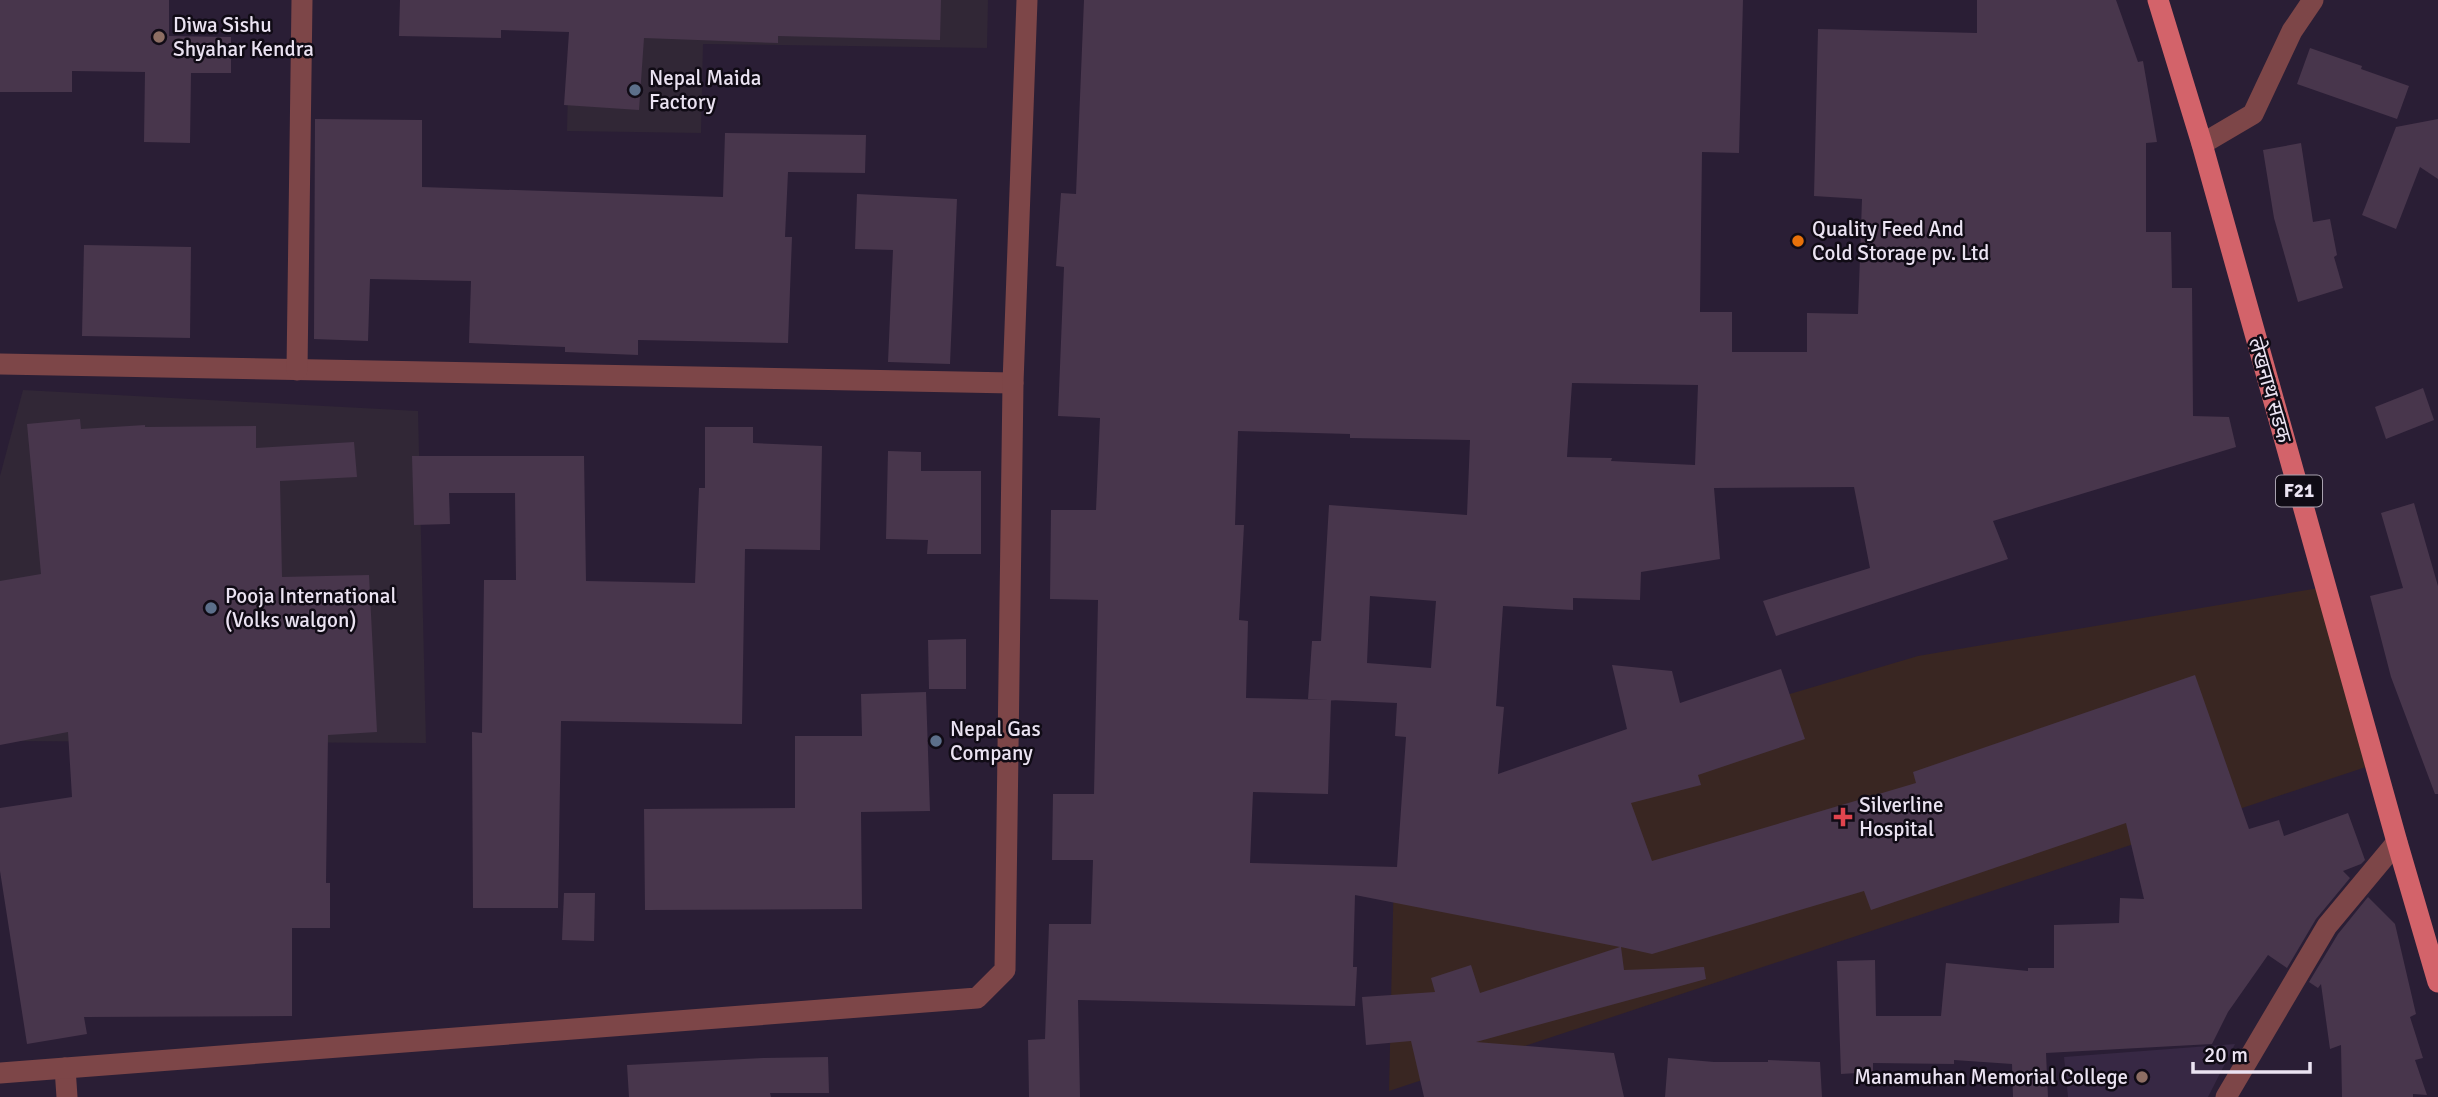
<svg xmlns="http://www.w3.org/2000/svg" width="2438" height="1097" font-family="Signika,'Noto Sans Devanagari',sans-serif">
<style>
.built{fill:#372844}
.industrial{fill:#312736}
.medical{fill:#392622}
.building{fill:#48364c;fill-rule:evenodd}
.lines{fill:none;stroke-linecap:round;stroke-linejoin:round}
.minor{stroke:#7d4648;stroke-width:21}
.major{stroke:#d3636a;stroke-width:21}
.education-dot{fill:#8d6e63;stroke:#100b15;stroke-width:2.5}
.service-dot{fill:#5c6f8a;stroke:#100b15;stroke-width:2.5}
.food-dot{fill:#e8710a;stroke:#100b15;stroke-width:2.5}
.health-dot{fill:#e0444e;stroke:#100b15;stroke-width:2.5}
.labels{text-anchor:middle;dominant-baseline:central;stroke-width:5;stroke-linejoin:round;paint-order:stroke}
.shield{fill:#100b15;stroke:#a9a2b0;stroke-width:2}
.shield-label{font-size:19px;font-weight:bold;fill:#ebe3f2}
.poi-label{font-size:21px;fill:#ebe3f2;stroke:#100b15;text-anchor:start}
.street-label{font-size:21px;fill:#ebe3f2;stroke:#100b15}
</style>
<rect width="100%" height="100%" fill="#2a1e35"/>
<polygon class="built" points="2235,1044 2208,1097 2068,1097 2064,1057"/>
<g class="industrial">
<polygon points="570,0 988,0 987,48 703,44 701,133 567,131"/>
<polygon points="23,390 418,411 426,743 0,741 0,476"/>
</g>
<polygon class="medical" points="2325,587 2375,764 1389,1091 1394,869 1550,765 1918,656"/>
<g class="building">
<polygon points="0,0 169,0 169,36 231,37 231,73 191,73 190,143 144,142 145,72 72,71 72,92 0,92"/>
<polygon points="400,0 941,0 940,40 778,36 778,43 644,38 639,110 564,105 569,32 501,30 501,38 399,36"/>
<path d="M 1084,0 L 1743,0 L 1739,153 L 1702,152 L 1700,312 L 1732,312 L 1732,352 L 1807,352 L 1807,313 L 1858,314 L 1862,199 L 1814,196 L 1818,29 L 1977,33 L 1977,0 L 2116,0 L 2138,62 L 2143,61 L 2157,142 L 2146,143 L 2146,232 L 2171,232 L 2172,288 L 2192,288 L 2193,416 L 2229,417 L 2236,447 L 1993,521 L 2008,559 L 1776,636 L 1763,601 L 1870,568 L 1854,487 L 1714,488 L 1720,559 L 1641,572 L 1640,600 L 1573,598 L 1573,610 L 1503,606 L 1496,706 L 1504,707 L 1498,774 L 1627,729 L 1612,665 L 1672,671 L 1680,703 L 1781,669 L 1805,739 L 1698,775 L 1701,785 L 1631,803 L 1652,861 L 1916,783 L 1913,772 L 2195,675 L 2249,829 L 2279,820 L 2284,836 L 2348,813 L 2365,860 L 2361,864 L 2343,871 L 2350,878 L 2316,919 L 2287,968 L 2268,955 L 2228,1012 L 2212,1044 L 2046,1053 L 2048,1097 L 2013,1097 L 2012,1064 L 1954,1060 L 1954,1064 L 1873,1063 L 1873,1072 L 1841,1074 L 1837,961 L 1875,960 L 1876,1016 L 1941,1016 L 1946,963 L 2028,971 L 2028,968 L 2054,968 L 2054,925 L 2119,923 L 2120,898 L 2144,899 L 2126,823 L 1871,910 L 1864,891 L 1652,954 L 1621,947 L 1624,970 L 1704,967 L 1706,979 L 1476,1042 L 1614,1053 L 1624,1097 L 1424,1097 L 1411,1041 L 1366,1045 L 1362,997 L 1435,992 L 1431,978 L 1471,965 L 1480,993 L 1620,947 L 1355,895 L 1353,967 L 1357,967 L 1355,1006 L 1078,1000 L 1080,1097 L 1029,1097 L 1028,1040 L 1045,1039 L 1049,924 L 1091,924 L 1093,860 L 1052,860 L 1053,794 L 1094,794 L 1098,600 L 1050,599 L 1051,510 L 1096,510 L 1100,418 L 1058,416 L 1064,267 L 1056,266 L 1061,193 L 1076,194 ZM 1572,383 L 1698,385 L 1695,465 L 1611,461 L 1612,458 L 1567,457 ZM 1238,431 L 1350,434 L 1350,438 L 1470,440 L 1467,515 L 1329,505 L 1321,641 L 1312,641 L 1308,699 L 1397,703 L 1395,736 L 1406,737 L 1397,867 L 1250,863 L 1253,792 L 1328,794 L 1331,700 L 1246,698 L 1248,621 L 1239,620 L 1244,525 L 1235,525 ZM 1370,596 L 1436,601 L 1431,668 L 1367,663 Z"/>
<polygon points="2310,48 2362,66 2361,69 2409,86 2397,119 2297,84"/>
<polygon points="315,119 422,120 422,187 723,197 725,133 866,135 865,173 788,172 785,237 792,237 788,343 638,340 638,355 565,352 565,347 469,343 471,281 370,279 368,341 314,339"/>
<polygon points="2438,119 2438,179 2420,167 2396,229 2362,215 2396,127"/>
<polygon points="2301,143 2313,222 2330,219 2337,255 2334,257 2343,288 2298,302 2274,218 2263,150"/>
<polygon points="857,194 957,199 950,364 888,362 893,250 855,249"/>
<polygon points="84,245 191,247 190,338 82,336"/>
<polygon points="2423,388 2434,420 2386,439 2375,407"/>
<polygon points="80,419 81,429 145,425 145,427 256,426 256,448 354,442 357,477 280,481 282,577 369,575 377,732 328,735 326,883 330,883 330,928 292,928 292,1016 84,1017 87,1034 27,1044 0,871 0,808 72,797 68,732 0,745 0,581 41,574 27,424"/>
<polygon points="705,427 753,427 753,443 822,446 820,550 745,549 742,724 561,721 558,908 473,908 472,732 482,733 484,580 516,580 515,493 449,493 450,524 414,525 412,456 584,456 586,581 695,583 699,488 705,488"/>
<polygon points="888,451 921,452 921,471 981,471 981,554 927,554 928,540 886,539"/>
<polygon points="2414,503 2438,586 2438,794 2435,794 2391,677 2370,596 2403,588 2381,513"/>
<polygon points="966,639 966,689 929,689 928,640"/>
<polygon points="926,692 930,811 861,812 862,909 645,910 644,809 795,808 795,736 862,736 861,694"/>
<polygon points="564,893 595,893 594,941 562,940"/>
<polygon points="2368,897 2395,924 2416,1014 2410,1017 2423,1058 2415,1060 2427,1095 2413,1094 2413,1097 2342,1097 2341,1045 2330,1049 2321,984 2318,988 2309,982 2338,934"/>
<polygon points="828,1057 829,1093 770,1093 771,1097 629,1097 627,1065 763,1058"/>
<polygon points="1668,1058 1714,1062 1768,1062 1768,1060 1820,1062 1822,1097 1665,1097"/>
</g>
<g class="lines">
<g class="minor">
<polyline points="2202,144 2253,114 2292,31 2313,0"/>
<polyline points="0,364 1013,383"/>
<polyline points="297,370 302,0"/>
<polyline points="65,1068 67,1097"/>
<polyline points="0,1073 977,998 1005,970 1013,383 1027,0"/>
<polyline points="2226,1097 2327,926 2397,842"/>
</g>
<polyline class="major" points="2158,0 2202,144 2397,842 2438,982"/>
</g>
<g class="education-dot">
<circle cx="159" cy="37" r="7"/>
<circle cx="2142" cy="1077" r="7"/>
</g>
<g class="service-dot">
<circle cx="635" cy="90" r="7"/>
<circle cx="211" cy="608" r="7"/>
<circle cx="936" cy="741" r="7"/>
</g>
<circle class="food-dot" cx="1798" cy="241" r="7"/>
<path class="health-dot" d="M1839.5 806.5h7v7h7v7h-7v7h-7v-7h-7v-7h7z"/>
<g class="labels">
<rect class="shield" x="2276" y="475.5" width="46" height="31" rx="5"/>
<g class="shield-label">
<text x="2299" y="491">F21</text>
</g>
<g class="poi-label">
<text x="173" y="25">Diwa Sishu<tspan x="173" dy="24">Shyahar Kendra</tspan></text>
<text x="649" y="78">Nepal Maida<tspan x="649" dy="24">Factory</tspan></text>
<text x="1812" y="229">Quality Feed And<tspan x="1812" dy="24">Cold Storage pv. Ltd</tspan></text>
<text x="225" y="596">Pooja International<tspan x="225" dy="24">(Volks walgon)</tspan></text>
<text x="950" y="729">Nepal Gas<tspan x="950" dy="24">Company</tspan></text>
<text x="1859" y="805">Silverline<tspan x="1859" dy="24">Hospital</tspan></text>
<text x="2128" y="1077" text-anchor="end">Manamuhan Memorial College</text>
</g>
<g class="street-label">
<text transform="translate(2270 390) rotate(74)">लेखनाथ सडक</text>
</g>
</g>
<path d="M2193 1062v10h117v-10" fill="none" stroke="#ebe3f2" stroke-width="3.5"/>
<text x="2204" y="1062" font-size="21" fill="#ebe3f2" stroke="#100b15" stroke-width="5" paint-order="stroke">20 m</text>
</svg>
